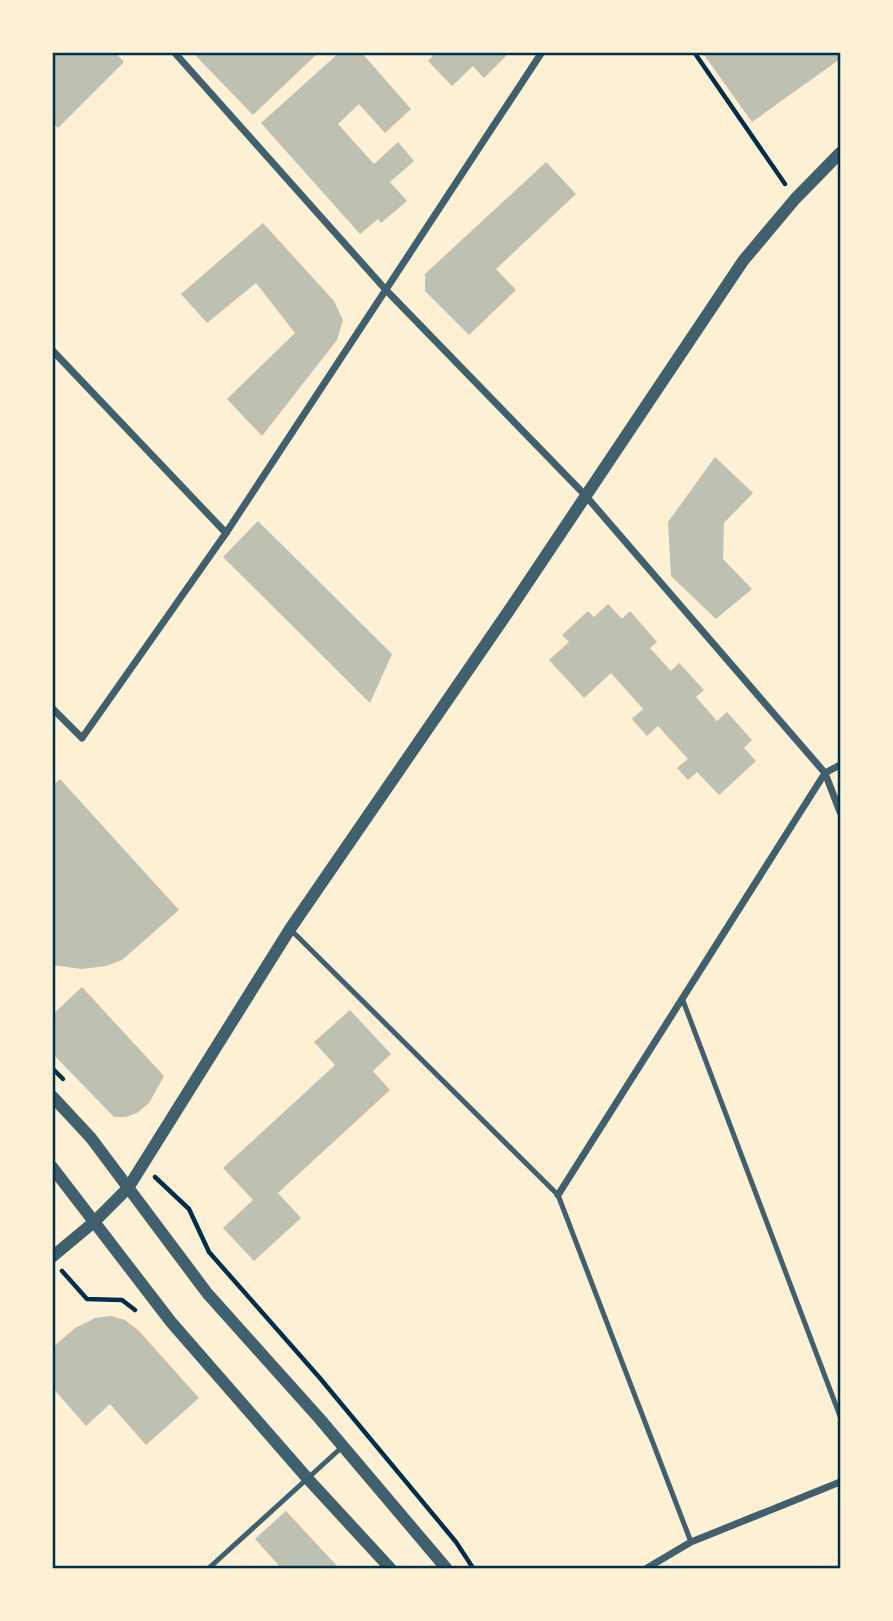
<svg xmlns="http://www.w3.org/2000/svg" width="893" height="1621" font-family="'Varela Round',sans-serif">
<style>
.building{fill:#bec0b2}
.lines{fill:none;stroke-linecap:round;stroke-linejoin:round}
.path{stroke:#003049;stroke-width:4.5}
.service{stroke:#3f606c;stroke-width:5}
.minor{stroke:#3f606c;stroke-width:7}
.tertiary{stroke:#3f606c;stroke-width:12}
.neatline{fill:none;stroke:#003049;stroke-width:2.5}
</style>
<rect width="100%" height="100%" fill="#fdf0d5"/>
<g class="building">
<polygon points="52,52 115,52 124,62 58,128 52,122"/>
<polygon points="192,52 319,52 253,115"/>
<polygon points="340,52 361,52 411,109 385,133 359,104 338,124 374,164 398,142 414,161 390,182 407,201 381,223 378,219 360,234 261,123"/>
<polygon points="430,52 502,52 506,56 484,78 473,66 452,86 428,61 433,56"/>
<polygon points="702,52 840,52 840,59 752,122"/>
<polygon points="546,162 576,194 496,269 516,290 469,335 425,291 425,274"/>
<polygon points="263,223 334,301 343,320 337,340 262,436 227,399 295,333 256,283 207,323 181,294"/>
<polygon points="715,457 753,493 724,523 723,559 752,589 716,619 671,576 668,522"/>
<polygon points="258,521 392,654 370,703 223,557"/>
<polygon points="608,604 622,619 630,611 657,642 650,648 671,671 679,663 704,690 696,697 717,721 727,712 752,740 744,748 756,761 719,795 697,772 688,780 677,768 688,759 658,726 647,736 632,719 643,709 611,673 584,698 549,660 569,642 562,635 588,611 594,617"/>
<polygon points="60,779 179,910 122,960 106,966 82,969 52,965 52,786"/>
<polygon points="82,987 164,1076 149,1103 137,1113 126,1117 114,1117 52,1053 52,1015"/>
<polygon points="350,1010 391,1054 373,1071 390,1090 278,1193 301,1218 254,1261 223,1228 253,1200 223,1168 335,1065 314,1042"/>
<polygon points="111,1316 125,1320 139,1331 199,1398 146,1445 110,1404 86,1426 52,1387 52,1348 75,1328 95,1318"/>
<polygon points="286,1511 339,1568 281,1568 255,1539"/>
</g>
<g class="lines">
<g class="path">
<polyline points="694,52 785,184"/>
<polyline points="52,1068 63,1079"/>
<polyline points="155,1177 189,1209 209,1252 319,1377 456,1542 473,1568"/>
<polyline points="62,1271 87,1299 122,1300 135,1310"/>
</g>
<g class="service">
<polyline points="290,929 558,1195 691,1542"/>
<polyline points="682,998 840,1416"/>
<polyline points="209,1568 341,1448"/>
</g>
<g class="minor">
<polyline points="174,52 386,290 585,495 825,773 840,812"/>
<polyline points="52,350 226,533"/>
<polyline points="52,708 82,738 226,533 542,52"/>
<polyline points="558,1195 825,773 840,765"/>
<polyline points="647,1568 691,1542 840,1482"/>
</g>
<g class="tertiary">
<polyline points="52,1096 91,1138 207,1293 319,1418 446,1568"/>
<polyline points="52,1167 171,1322 308,1479 390,1568"/>
<polyline points="52,1257 94,1222 128,1188 290,929 508,612 743,261 795,199 840,153"/>
</g>
</g>
<rect width="893" height="1621" fill="none" stroke="#fdf0d5" stroke-width="108"/>
<rect x="54" y="54" width="785" height="1513" class="neatline"/>
</svg>
